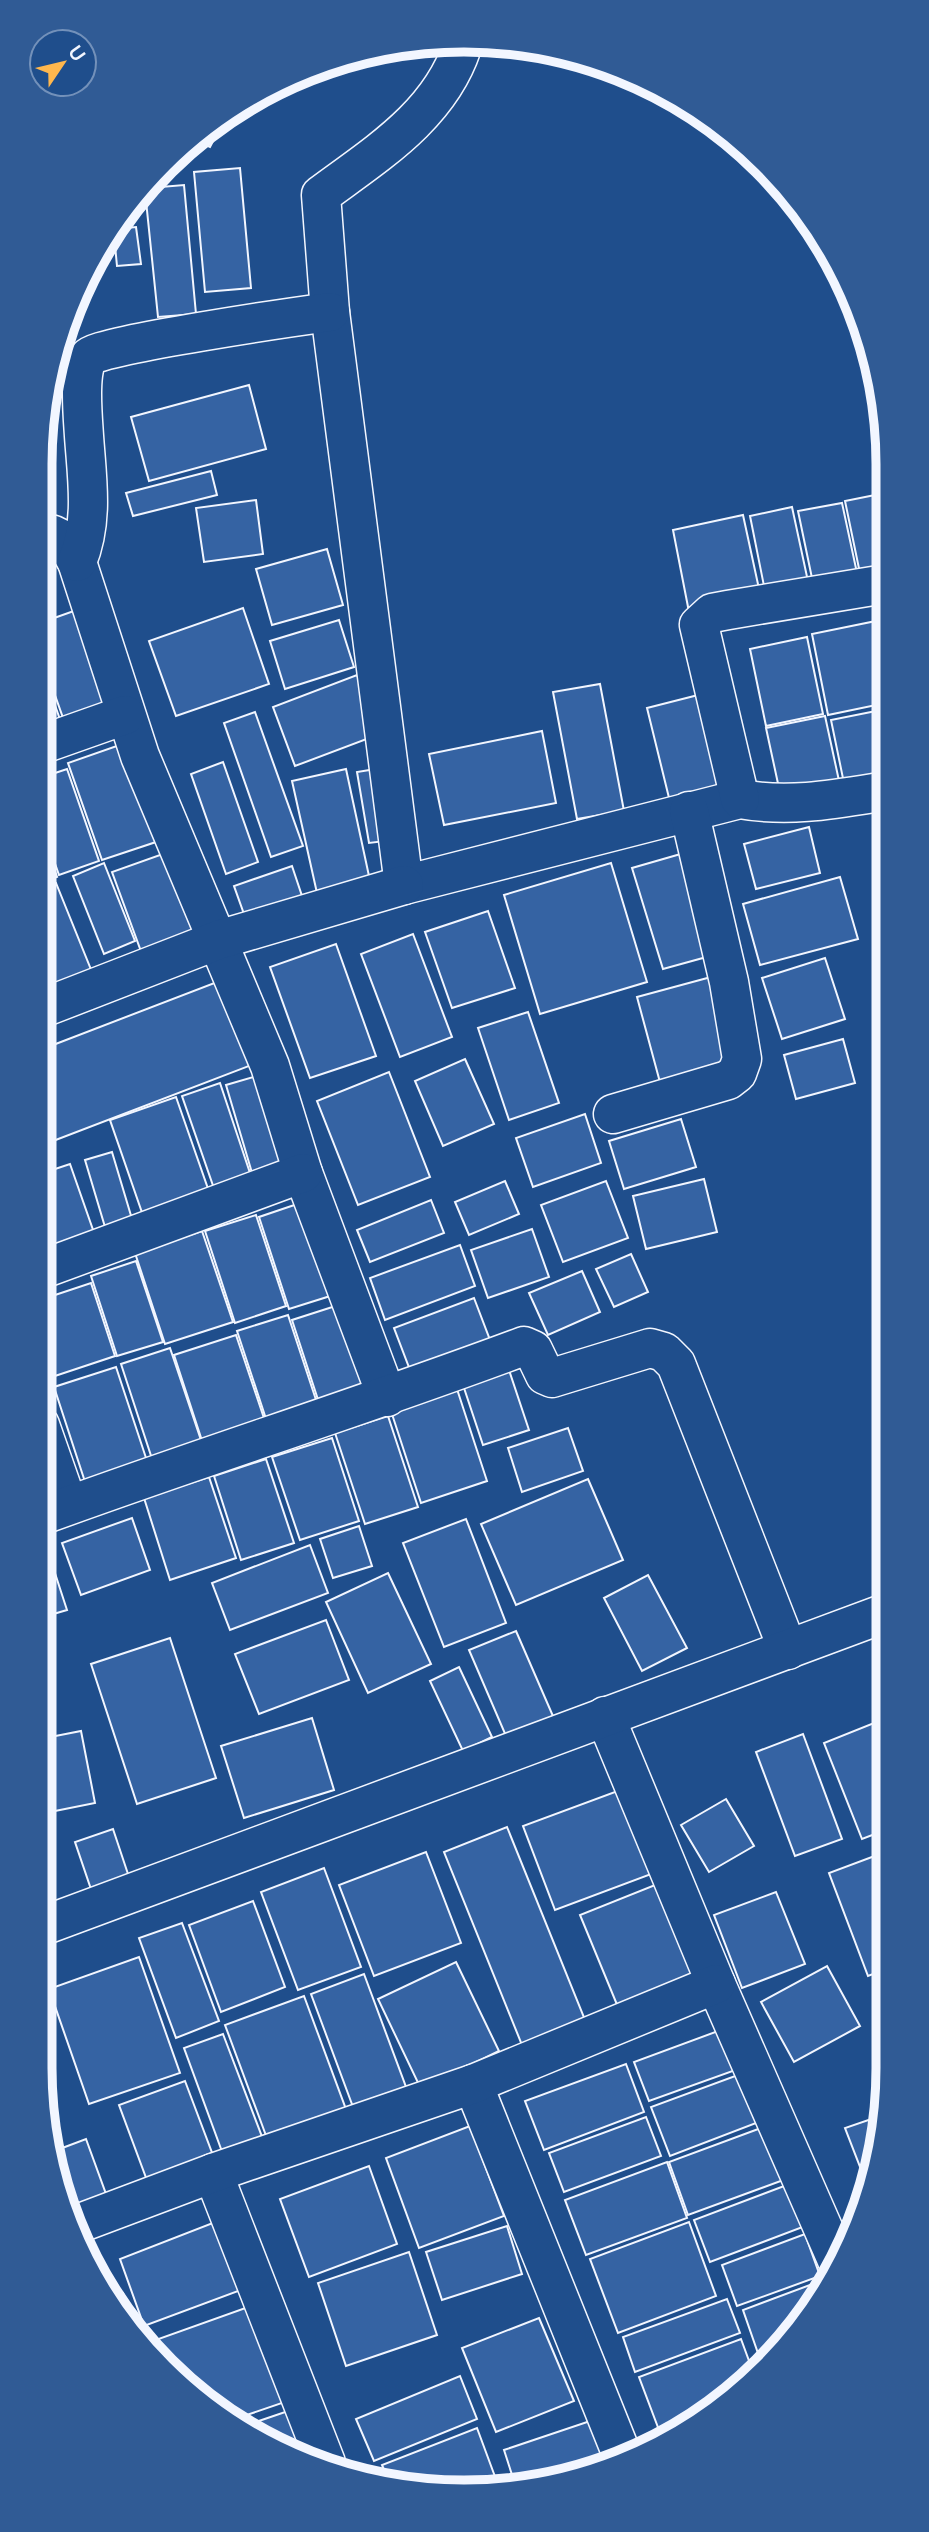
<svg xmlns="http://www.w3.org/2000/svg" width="929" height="2532" font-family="Lato,sans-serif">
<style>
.building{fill:#3563a3;stroke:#f2f6ff;stroke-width:2}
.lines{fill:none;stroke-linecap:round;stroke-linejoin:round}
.minor-casing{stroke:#f2f6ff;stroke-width:41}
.minor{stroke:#1f4e8c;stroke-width:38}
.rim{fill:none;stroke:#f2f6ff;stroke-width:9}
</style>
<rect width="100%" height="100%" fill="#1f4e8c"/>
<g class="building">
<polygon points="222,124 210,147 201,143"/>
<polygon points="240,168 251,288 205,292 194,172"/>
<polygon points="184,185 196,314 158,317 145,191 149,188"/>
<polygon points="136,227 141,264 117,266 114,235 116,229"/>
<polygon points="52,372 55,423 46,423"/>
<polygon points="249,385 266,449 149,481 131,417"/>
<polygon points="211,471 217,495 133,516 126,493"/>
<polygon points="885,493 885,579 862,583 845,501"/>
<polygon points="256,500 263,554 204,562 196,508"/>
<polygon points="842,503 857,573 813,583 798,511"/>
<polygon points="792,507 809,586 766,596 750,516"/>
<polygon points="743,515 761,598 689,612 673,530"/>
<polygon points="327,549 343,605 272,625 256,569"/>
<polygon points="85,607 121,711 67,729 40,653 40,623"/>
<polygon points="243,608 269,684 176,716 149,641"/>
<polygon points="339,620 354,667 285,689 270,641"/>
<polygon points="876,621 886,665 886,703 828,715 812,634"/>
<polygon points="807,637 823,714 766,726 750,649"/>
<polygon points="40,662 64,731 40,739"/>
<polygon points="357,675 380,734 295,766 273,707"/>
<polygon points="600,684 624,811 577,819 553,692"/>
<polygon points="706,693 731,792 671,806 647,708"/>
<polygon points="886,709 886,785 846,793 831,720"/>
<polygon points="255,712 303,846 271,857 224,723"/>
<polygon points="825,716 841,790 782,802 766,728"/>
<polygon points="542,731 556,803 444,825 429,754"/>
<polygon points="131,741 165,839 102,860 68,763"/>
<polygon points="223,762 258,862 226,874 191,774"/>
<polygon points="382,768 394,840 369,843 357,772"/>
<polygon points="67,769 99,861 59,875 40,821 40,778"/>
<polygon points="346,769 372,890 319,902 292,781"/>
<polygon points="40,826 57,877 40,883"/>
<polygon points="809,827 820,873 756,889 744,844"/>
<polygon points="174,850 208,944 146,965 112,872"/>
<polygon points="691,851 721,953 663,969 632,868"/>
<polygon points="104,863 135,941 104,954 73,876"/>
<polygon points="611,863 647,982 540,1014 504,895"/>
<polygon points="292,866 306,908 249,928 234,886"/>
<polygon points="840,877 858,939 760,965 743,904"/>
<polygon points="56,883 94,977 55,994 40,958 40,890"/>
<polygon points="488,911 515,988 452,1008 425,932"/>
<polygon points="413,934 452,1037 400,1057 361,954"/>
<polygon points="336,944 376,1056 310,1078 270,967"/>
<polygon points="825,958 845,1019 782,1039 762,978"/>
<polygon points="230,977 262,1061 40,1146 40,1050"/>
<polygon points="711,977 736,1066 661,1086 637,997"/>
<polygon points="528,1012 559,1103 509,1120 478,1028"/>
<polygon points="843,1039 855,1083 796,1099 784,1055"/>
<polygon points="465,1059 494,1124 443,1146 415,1081"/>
<polygon points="389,1072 430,1177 358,1205 317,1101"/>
<polygon points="260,1075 289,1173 255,1183 226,1085"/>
<polygon points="220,1083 255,1188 218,1200 182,1096"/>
<polygon points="176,1097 213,1203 147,1227 110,1120"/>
<polygon points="585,1114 601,1163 533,1187 516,1138"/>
<polygon points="681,1119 696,1167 624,1189 609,1141"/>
<polygon points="112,1152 135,1229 108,1237 85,1160"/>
<polygon points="70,1164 99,1247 40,1258 40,1174"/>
<polygon points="704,1179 717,1232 646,1249 633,1196"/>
<polygon points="505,1181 519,1214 469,1235 455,1202"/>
<polygon points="606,1181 628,1238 563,1262 541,1205"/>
<polygon points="312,1199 343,1292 289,1309 259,1217"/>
<polygon points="431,1200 444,1233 370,1262 357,1230"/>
<polygon points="256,1215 286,1306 235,1323 205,1231"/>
<polygon points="532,1229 549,1277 488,1298 471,1250"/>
<polygon points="202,1231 233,1322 165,1344 135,1253"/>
<polygon points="460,1245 475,1286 385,1320 370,1278"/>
<polygon points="631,1254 648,1292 614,1307 596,1269"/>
<polygon points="136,1261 163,1342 117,1356 91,1276"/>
<polygon points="582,1271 600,1312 548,1335 529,1293"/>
<polygon points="91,1283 115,1356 49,1378 40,1352 40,1300"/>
<polygon points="474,1298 490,1340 410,1370 394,1328"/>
<polygon points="351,1301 382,1396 323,1415 292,1320"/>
<polygon points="288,1315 321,1415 270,1431 237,1331"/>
<polygon points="236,1335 269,1433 206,1453 174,1355"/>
<polygon points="170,1348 206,1455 156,1471 121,1364"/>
<polygon points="116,1367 150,1470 88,1491 54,1387"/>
<polygon points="508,1367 529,1430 483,1445 462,1382"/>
<polygon points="456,1386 487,1481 421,1503 390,1408"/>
<polygon points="388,1416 418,1507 365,1524 335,1433"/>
<polygon points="568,1428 583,1471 522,1492 508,1448"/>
<polygon points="332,1438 359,1521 300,1540 272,1457"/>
<polygon points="266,1459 294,1543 241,1560 214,1476"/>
<polygon points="209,1477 236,1558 170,1580 144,1498"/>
<polygon points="588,1479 623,1560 516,1605 481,1524"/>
<polygon points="132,1518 150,1570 81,1595 62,1543"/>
<polygon points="466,1519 506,1623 444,1647 403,1543"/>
<polygon points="359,1526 372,1566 333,1578 320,1539"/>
<polygon points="310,1545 328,1593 230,1630 212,1583"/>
<polygon points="52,1564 67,1610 40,1618 40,1568"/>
<polygon points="388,1573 431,1664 368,1693 326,1602"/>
<polygon points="648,1575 687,1648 642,1671 604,1598"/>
<polygon points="326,1620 349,1680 259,1714 235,1654"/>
<polygon points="516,1631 556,1723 509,1743 469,1650"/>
<polygon points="170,1638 216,1778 137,1804 91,1664"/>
<polygon points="459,1667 492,1737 463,1751 430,1681"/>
<polygon points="312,1718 334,1790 244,1818 221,1746"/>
<polygon points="874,1723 888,1760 888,1829 862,1839 824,1743"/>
<polygon points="81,1731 95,1803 40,1814 40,1739"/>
<polygon points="803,1734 842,1839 795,1856 756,1752"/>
<polygon points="623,1789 654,1873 555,1910 523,1826"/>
<polygon points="726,1799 754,1846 709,1872 681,1825"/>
<polygon points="507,1827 585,2020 522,2045 444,1852"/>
<polygon points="113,1829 132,1886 94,1898 75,1842"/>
<polygon points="888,1851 889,1968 868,1976 829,1873"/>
<polygon points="426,1852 461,1943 374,1976 339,1885"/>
<polygon points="324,1868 361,1967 298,1990 261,1892"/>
<polygon points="660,1883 700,1979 620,2012 580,1915"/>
<polygon points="776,1892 805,1964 742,1988 714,1915"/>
<polygon points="253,1901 285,1987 221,2012 189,1925"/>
<polygon points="182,1923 219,2021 176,2038 139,1938"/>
<polygon points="139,1957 180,2073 89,2104 49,1989"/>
<polygon points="456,1962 499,2051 421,2089 378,1999"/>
<polygon points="827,1966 860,2026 794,2062 761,2002"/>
<polygon points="364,1974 409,2095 356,2115 311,1994"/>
<polygon points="304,1996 347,2112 268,2141 225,2025"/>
<polygon points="729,2027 744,2067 649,2101 634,2062"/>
<polygon points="223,2034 264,2142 224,2157 184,2048"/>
<polygon points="626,2064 644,2112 544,2150 525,2101"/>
<polygon points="746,2072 764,2120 670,2156 651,2107"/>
<polygon points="185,2081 214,2158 148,2183 119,2105"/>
<polygon points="883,2115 874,2177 869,2190 845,2128"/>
<polygon points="646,2117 661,2156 564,2192 549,2153"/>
<polygon points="769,2125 789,2178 688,2215 669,2162"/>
<polygon points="470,2126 504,2216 419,2248 386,2158"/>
<polygon points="86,2139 110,2205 70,2219 57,2150"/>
<polygon points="667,2162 687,2218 586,2255 565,2200"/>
<polygon points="369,2166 397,2244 309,2277 280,2199"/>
<polygon points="792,2183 808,2225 710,2262 694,2220"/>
<polygon points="223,2219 249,2287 144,2326 120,2259"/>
<polygon points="689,2222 716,2296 618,2333 590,2259"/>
<polygon points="507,2226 522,2274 442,2300 426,2252"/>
<polygon points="805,2234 820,2276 737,2306 722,2265"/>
<polygon points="409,2252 437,2335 346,2366 318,2283"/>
<polygon points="826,2279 817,2304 760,2359 743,2310"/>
<polygon points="123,2293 139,2336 114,2297"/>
<polygon points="727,2299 740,2333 635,2372 623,2337"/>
<polygon points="251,2306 285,2402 238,2418 155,2354 150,2342"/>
<polygon points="539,2318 574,2401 496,2432 462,2348"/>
<polygon points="741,2339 752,2369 701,2420 662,2438 639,2377"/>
<polygon points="460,2376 477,2419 374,2461 356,2419"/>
<polygon points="291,2410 307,2457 277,2448 247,2425"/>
<polygon points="599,2418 613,2460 574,2477 514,2481 504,2450"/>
<polygon points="477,2428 497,2482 410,2488 389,2482 382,2465"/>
</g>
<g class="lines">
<defs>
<g id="minor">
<path d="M 462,47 C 439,116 376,154 321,195 L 330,312 L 404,885 L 740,799 C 790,808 836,799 886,791"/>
<path d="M 40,532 C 62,534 67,544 77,562 L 140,756 L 270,1066 L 303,1173 L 387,1397"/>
<path d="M 77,562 C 94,521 87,479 84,436 C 83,419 78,369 89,357 C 99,345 300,316 330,312"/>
<polyline points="40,745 125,715"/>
<polyline points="740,799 699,625 712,613 728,610 885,584"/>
<polyline points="40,1009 218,940 404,885"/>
<polyline points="613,1114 728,1080 737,1073 742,1059 729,982 689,811"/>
<polyline points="40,1270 303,1173"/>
<polyline points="40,1425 68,1505"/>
<path d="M 40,1516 C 201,1457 364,1406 524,1346 L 533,1350 L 545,1375 L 552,1378 L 650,1348 L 664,1352 L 676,1364 L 788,1650"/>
<polyline points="605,1716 716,1984 837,2260"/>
<polyline points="40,1927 888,1612"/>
<polyline points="473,2084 622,2455"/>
<polyline points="213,2173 326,2463"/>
<polyline points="72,2226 213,2173 473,2084 716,1984"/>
</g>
</defs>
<use href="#minor" class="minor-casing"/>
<use href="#minor" class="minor"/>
</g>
<path d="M0 0H929V2532H0ZM464 52H464A412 412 0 0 1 876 464V2068A412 412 0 0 1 464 2480H464A412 412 0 0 1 52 2068V464A412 412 0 0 1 464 52Z" fill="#305b95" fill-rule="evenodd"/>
<path class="rim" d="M464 52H464A412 412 0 0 1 876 464V2068A412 412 0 0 1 464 2480H464A412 412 0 0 1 52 2068V464A412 412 0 0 1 464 52Z"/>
<g transform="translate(63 63) rotate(55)"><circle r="33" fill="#1f4e8c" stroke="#7391ba" stroke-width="2"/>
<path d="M0-5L12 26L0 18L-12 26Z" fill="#ffb74d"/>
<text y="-10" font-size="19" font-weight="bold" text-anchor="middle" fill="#f2f6ff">U</text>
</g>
</svg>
